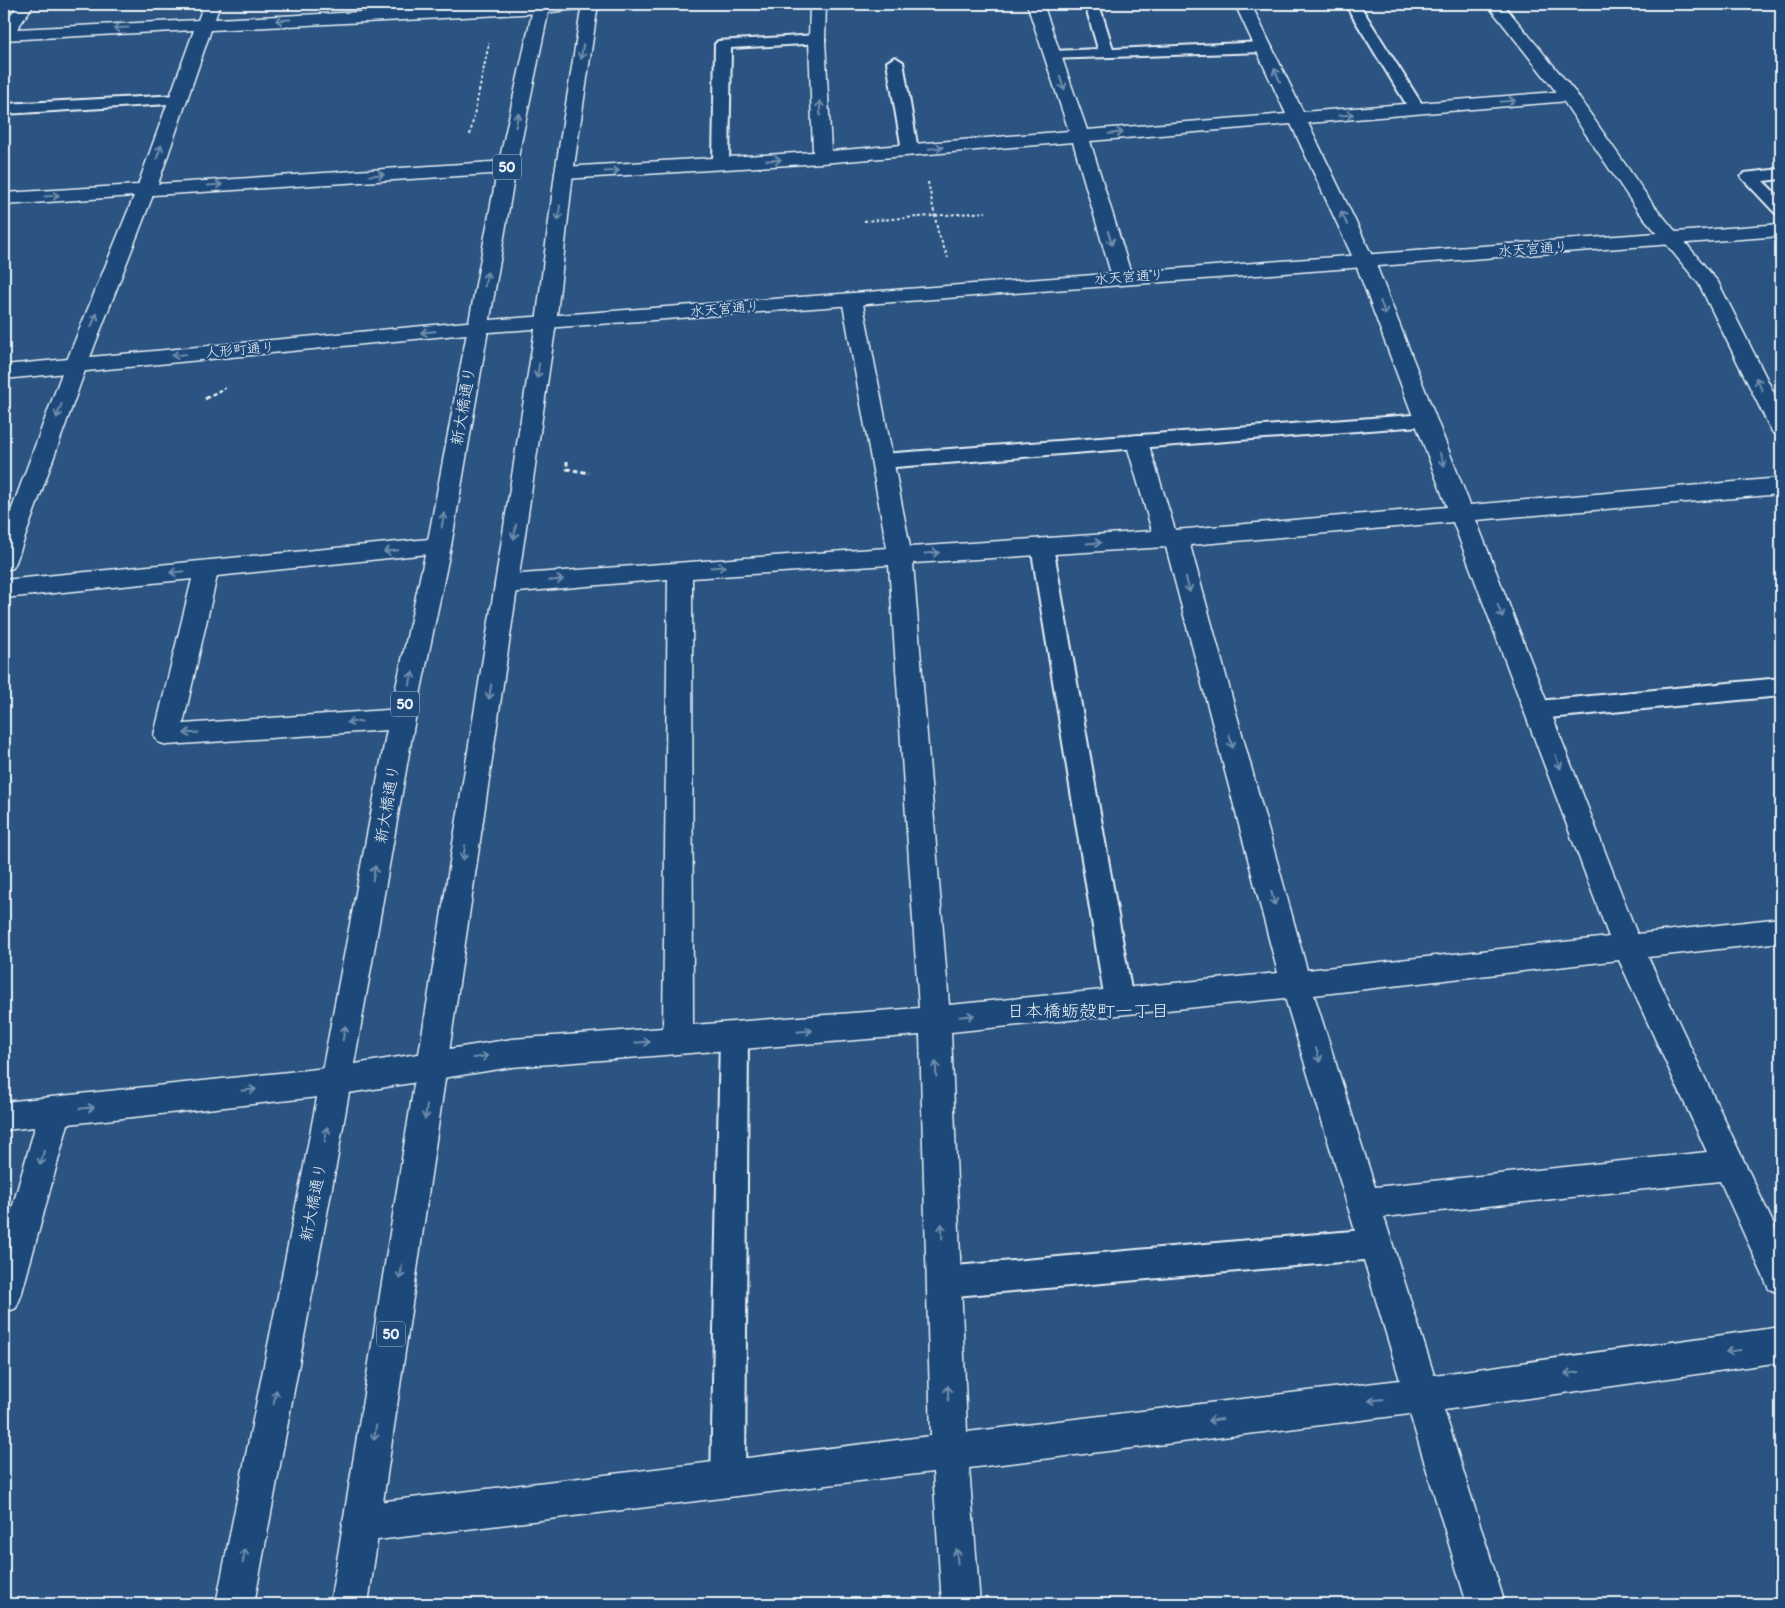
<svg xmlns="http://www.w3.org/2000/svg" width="1785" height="1608" font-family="Itim,'Klee One',sans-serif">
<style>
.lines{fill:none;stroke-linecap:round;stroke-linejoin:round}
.lane-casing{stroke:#e8f1f8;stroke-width:4}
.street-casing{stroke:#e8f1f8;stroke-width:3}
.secondary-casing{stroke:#e8f1f8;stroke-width:3}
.primary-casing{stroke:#e8f1f8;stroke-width:3}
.path-far1{stroke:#e8f1f8;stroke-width:2;stroke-dasharray:3 2.5;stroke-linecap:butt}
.path{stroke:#e8f1f8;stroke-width:3;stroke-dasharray:4.5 3;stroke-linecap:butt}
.lane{fill:#1f4a7a;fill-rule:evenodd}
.street{fill:#1f4a7a;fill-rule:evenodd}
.secondary{fill:#1f4a7a;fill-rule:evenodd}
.primary{fill:#1f4a7a;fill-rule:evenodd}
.oneway{stroke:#6f8dac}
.labels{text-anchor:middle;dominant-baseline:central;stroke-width:4;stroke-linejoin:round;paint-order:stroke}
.far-street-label{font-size:14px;fill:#e8f1f8;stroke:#1f4a7a}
.shield{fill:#1f4a7a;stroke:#acbfd2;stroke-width:1}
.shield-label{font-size:15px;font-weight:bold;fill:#e8f1f8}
.street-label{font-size:16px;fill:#e8f1f8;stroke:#1f4a7a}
.neighbourhood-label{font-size:18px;fill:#e8f1f8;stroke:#1f4a7a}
</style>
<rect width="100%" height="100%" fill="#2b5482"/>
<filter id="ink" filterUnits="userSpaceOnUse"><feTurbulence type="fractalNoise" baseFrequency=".02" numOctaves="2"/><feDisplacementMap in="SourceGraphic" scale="10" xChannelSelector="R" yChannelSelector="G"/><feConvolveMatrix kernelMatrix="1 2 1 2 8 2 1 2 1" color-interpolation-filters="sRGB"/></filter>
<g filter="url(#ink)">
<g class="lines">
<defs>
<g id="lane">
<polygon points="1085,4 1099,4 1113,49 1264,42 1272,47 1264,52 1048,59 1045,56 1053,51 1098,49"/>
<polygon points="1345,4 1359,4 1425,109 1423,112 1411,112"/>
<polygon points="817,35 825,40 822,43 731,48 729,163 727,167 715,167 713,163 715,44 718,41"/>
<polygon points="895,57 903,62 918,150 916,154 904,154 902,150 887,62"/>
<polygon points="179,95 185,97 187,100 185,103 4,114 4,104"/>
<polygon points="1781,169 1781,179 1763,181 1781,199 1781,214 1775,213 1741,177 1744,173"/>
<polygon points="1426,414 1433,415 1436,420 1433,425 882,468 875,466 872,461 875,456 882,454"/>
<polygon points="1042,539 1050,541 1053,546 1133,1001 1129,1009 1119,1013 1109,1009 1105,1001 1031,546 1034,541"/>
<polygon points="1781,678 1781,696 1538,719 1530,716 1526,710 1530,704 1538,701"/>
<polygon points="734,1025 744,1028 748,1037 745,1480 740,1492 728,1497 716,1492 711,1480 720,1037 724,1028"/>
<polygon points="1375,1229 1386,1234 1390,1244 1386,1254 1375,1259 944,1297 933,1293 928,1282 933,1271 944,1267"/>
</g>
<g id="street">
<polygon points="18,4 34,4 17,29 198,20 204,4 220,4 215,19 528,4 586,4 578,9 542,13 211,30 158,184 507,161 514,163 516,167 514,171 507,173 153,195 87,365 16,562 13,568 4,570 4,530 65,365 134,196 4,205 4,193 138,185 194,30 4,40 4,25"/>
<path d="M 810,4 L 826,4 L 825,40 L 831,151 L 1069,131 L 1027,4 L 1043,4 L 1087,130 L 1286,114 L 1235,4 L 1251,4 L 1303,112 L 1569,91 L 1575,92 L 1578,96 L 1575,100 L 1569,101 L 1308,123 L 1375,262 L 1470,505 L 1781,478 L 1781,494 L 1476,520 L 1637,934 L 1781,918 L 1781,942 L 1648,957 L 1781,1240 L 1781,1294 L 1769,1289 L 1720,1181 L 1384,1217 L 1434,1375 L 1781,1327 L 1781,1362 L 1444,1410 L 1505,1604 L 1467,1604 L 1410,1414 L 969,1468 L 980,1604 L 942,1604 L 933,1472 L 361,1542 L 348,1536 L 342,1523 L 348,1510 L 361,1504 L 931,1436 L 920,1035 L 512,1067 L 336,1095 L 68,1124 L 21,1296 L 16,1308 L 4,1313 L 4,1237 L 35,1127 L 4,1130 L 4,1102 L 336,1067 L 512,1039 L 663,1028 L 668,579 L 507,593 L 498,590 L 495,584 L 498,578 L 507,575 L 887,548 L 842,299 L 845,295 L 852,293 L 859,295 L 862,299 L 910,547 L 1152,531 L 1126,442 L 1129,437 L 1137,435 L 1145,437 L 1148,442 L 1175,530 L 1447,507 L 1355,262 L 1291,124 L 1090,141 L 1132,277 L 1129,281 L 1122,283 L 1115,281 L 1112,277 L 1073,142 L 822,163 L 564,179 L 557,177 L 555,173 L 557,169 L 564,167 L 813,152 L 809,40 ZM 1453,522 L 1609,937 L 1307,970 L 1190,545 ZM 1166,547 L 1278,973 L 949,1005 L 913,563 ZM 889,565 L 919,1008 L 693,1025 L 692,578 ZM 1619,960 L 1707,1152 L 1375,1187 L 1314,995 ZM 1285,998 L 1400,1380 L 967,1432 L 951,1032 Z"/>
<polygon points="1672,233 1679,235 1718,282 1781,407 1781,435 1773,433 1770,428 1699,284 1662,239 1665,235"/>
<polygon points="439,538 447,540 451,546 447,552 217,576 183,724 402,709 411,712 415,719 411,726 402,729 167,745 158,742 154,735 192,579 4,598 4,580"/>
</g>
<polygon id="secondary" points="1487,4 1503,4 1575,92 1652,203 1676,232 1781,224 1781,236 477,333 4,379 4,365 477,321 1657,233 1638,211 1562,99"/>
<g id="primary">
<polygon points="534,4 550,4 516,167 451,546 415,719 336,1166 254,1604 216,1604 304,1166 389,719 427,546 498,167"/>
<polygon points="582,4 598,4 573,173 556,323 368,1604 330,1604 495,584 536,323 555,173"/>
</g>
</defs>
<use href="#lane" class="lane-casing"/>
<use href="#street" class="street-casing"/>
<use href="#secondary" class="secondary-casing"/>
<use href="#primary" class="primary-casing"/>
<g class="path-far1">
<polyline points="470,135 489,43"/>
<polyline points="928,182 938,232 948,258"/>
<polyline points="864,221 986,212"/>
<polyline points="218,392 225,388"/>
</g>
<g class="path">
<polyline points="205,399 221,390"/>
<polyline points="567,461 567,469 589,473"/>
</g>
<use href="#lane" class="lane"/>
<use href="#street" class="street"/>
<use href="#secondary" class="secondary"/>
<use href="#primary" class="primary"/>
</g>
<defs><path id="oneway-shaft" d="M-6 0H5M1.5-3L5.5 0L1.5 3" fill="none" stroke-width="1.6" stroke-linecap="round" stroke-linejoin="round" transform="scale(1.25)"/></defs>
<g class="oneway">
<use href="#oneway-shaft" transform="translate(283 20) rotate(177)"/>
<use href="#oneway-shaft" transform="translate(121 28) rotate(177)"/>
<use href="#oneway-shaft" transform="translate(582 52) rotate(99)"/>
<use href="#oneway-shaft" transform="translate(1277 75) rotate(-115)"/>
<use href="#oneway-shaft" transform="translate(1062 83) rotate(71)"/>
<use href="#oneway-shaft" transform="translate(1508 101) rotate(-5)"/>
<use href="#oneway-shaft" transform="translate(820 108) rotate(-92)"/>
<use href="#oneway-shaft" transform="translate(1346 115) rotate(-5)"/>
<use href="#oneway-shaft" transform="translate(517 120) rotate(-78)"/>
<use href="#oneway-shaft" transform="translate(1116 133) rotate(-5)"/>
<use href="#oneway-shaft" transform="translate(936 148) rotate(-5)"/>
<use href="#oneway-shaft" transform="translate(159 152) rotate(-70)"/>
<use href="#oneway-shaft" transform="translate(774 160) rotate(-3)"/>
<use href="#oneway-shaft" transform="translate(612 171) rotate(-3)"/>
<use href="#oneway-shaft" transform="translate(377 175) rotate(-4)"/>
<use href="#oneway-shaft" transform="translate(215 185) rotate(-4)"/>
<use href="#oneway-shaft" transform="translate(52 196) rotate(-4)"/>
<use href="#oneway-shaft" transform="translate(559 213) rotate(97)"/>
<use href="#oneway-shaft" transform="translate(1344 218) rotate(-115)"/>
<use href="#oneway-shaft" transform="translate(1110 238) rotate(74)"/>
<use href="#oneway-shaft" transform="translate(486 279) rotate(-79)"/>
<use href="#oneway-shaft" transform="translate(1383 308) rotate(69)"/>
<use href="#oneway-shaft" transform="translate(94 320) rotate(-68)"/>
<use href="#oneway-shaft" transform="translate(428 332) rotate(175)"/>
<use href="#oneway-shaft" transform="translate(179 355) rotate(175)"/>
<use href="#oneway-shaft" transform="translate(538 371) rotate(99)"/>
<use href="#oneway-shaft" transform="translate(1759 384) rotate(-117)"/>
<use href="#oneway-shaft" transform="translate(59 411) rotate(110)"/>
<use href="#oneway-shaft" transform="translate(1442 459) rotate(69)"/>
<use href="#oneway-shaft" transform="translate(443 520) rotate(-80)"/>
<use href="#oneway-shaft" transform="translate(515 532) rotate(98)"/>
<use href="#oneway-shaft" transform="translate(1094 543) rotate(-4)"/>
<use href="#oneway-shaft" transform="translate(391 551) rotate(174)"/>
<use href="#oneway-shaft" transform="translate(932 553) rotate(-4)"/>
<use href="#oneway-shaft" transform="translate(718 567) rotate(-4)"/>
<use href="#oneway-shaft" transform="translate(177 572) rotate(174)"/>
<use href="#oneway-shaft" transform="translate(556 580) rotate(-5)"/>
<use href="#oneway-shaft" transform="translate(1188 585) rotate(75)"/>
<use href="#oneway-shaft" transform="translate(1500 611) rotate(69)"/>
<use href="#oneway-shaft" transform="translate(411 679) rotate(-78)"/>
<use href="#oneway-shaft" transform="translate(490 692) rotate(99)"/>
<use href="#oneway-shaft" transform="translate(354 722) rotate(177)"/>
<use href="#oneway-shaft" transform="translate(191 733) rotate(176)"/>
<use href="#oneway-shaft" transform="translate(1231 741) rotate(75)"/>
<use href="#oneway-shaft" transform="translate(1558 762) rotate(69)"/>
<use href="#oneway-shaft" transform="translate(464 853) rotate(99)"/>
<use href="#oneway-shaft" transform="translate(374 873) rotate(-80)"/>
<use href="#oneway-shaft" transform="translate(1273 898) rotate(75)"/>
<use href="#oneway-shaft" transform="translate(967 1016) rotate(-6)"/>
<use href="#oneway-shaft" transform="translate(805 1031) rotate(-5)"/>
<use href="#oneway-shaft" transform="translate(344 1033) rotate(-80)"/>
<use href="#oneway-shaft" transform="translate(643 1042) rotate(-5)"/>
<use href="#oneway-shaft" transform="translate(1318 1055) rotate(73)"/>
<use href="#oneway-shaft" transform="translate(481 1057) rotate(-8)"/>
<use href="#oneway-shaft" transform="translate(936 1069) rotate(-92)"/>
<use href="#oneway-shaft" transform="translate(249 1090) rotate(-6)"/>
<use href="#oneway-shaft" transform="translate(87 1108) rotate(-6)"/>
<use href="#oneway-shaft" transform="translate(426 1112) rotate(98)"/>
<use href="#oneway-shaft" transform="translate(326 1134) rotate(-80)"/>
<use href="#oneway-shaft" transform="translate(42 1158) rotate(105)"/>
<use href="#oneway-shaft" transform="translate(942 1231) rotate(-92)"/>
<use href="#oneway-shaft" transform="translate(401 1272) rotate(99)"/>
<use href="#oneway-shaft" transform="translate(1733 1351) rotate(172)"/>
<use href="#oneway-shaft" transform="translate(1572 1373) rotate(172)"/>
<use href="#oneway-shaft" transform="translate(948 1393) rotate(-92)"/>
<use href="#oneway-shaft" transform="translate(275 1397) rotate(-79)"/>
<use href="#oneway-shaft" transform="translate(1376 1400) rotate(173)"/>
<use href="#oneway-shaft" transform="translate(1215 1420) rotate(173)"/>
<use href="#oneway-shaft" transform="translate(375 1433) rotate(99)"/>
<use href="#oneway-shaft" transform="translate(244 1556) rotate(-79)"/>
<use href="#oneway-shaft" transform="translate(957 1556) rotate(-94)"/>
</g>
</g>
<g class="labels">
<g class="far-street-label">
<text transform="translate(1533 249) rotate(-4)">水天宮通り</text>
<text transform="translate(1129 277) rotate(-4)">水天宮通り</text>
<text transform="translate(725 309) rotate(-5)">水天宮通り</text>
<text transform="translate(240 350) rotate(-5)">人形町通り</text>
</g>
<g class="shield">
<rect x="493" y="154.5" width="28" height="25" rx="4"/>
<rect x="391" y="691.5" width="28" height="25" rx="4"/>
<rect x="377" y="1321.5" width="28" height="25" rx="4"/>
</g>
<g class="shield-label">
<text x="507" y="167">50</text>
<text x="405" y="704">50</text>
<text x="391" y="1334">50</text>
</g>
<g class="street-label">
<text transform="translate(463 406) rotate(-80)">新大橋通り</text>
<text transform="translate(387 804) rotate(-80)">新大橋通り</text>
<text transform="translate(313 1202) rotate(-79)">新大橋通り</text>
</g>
<g class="neighbourhood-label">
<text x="1088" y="1011">日本橋蛎殻町一丁目</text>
</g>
</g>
<rect width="1785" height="1608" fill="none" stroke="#1f4a7a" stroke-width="20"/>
<rect x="10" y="10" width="1765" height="1588" fill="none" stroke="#e8f1f8" stroke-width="2" filter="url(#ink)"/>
</svg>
